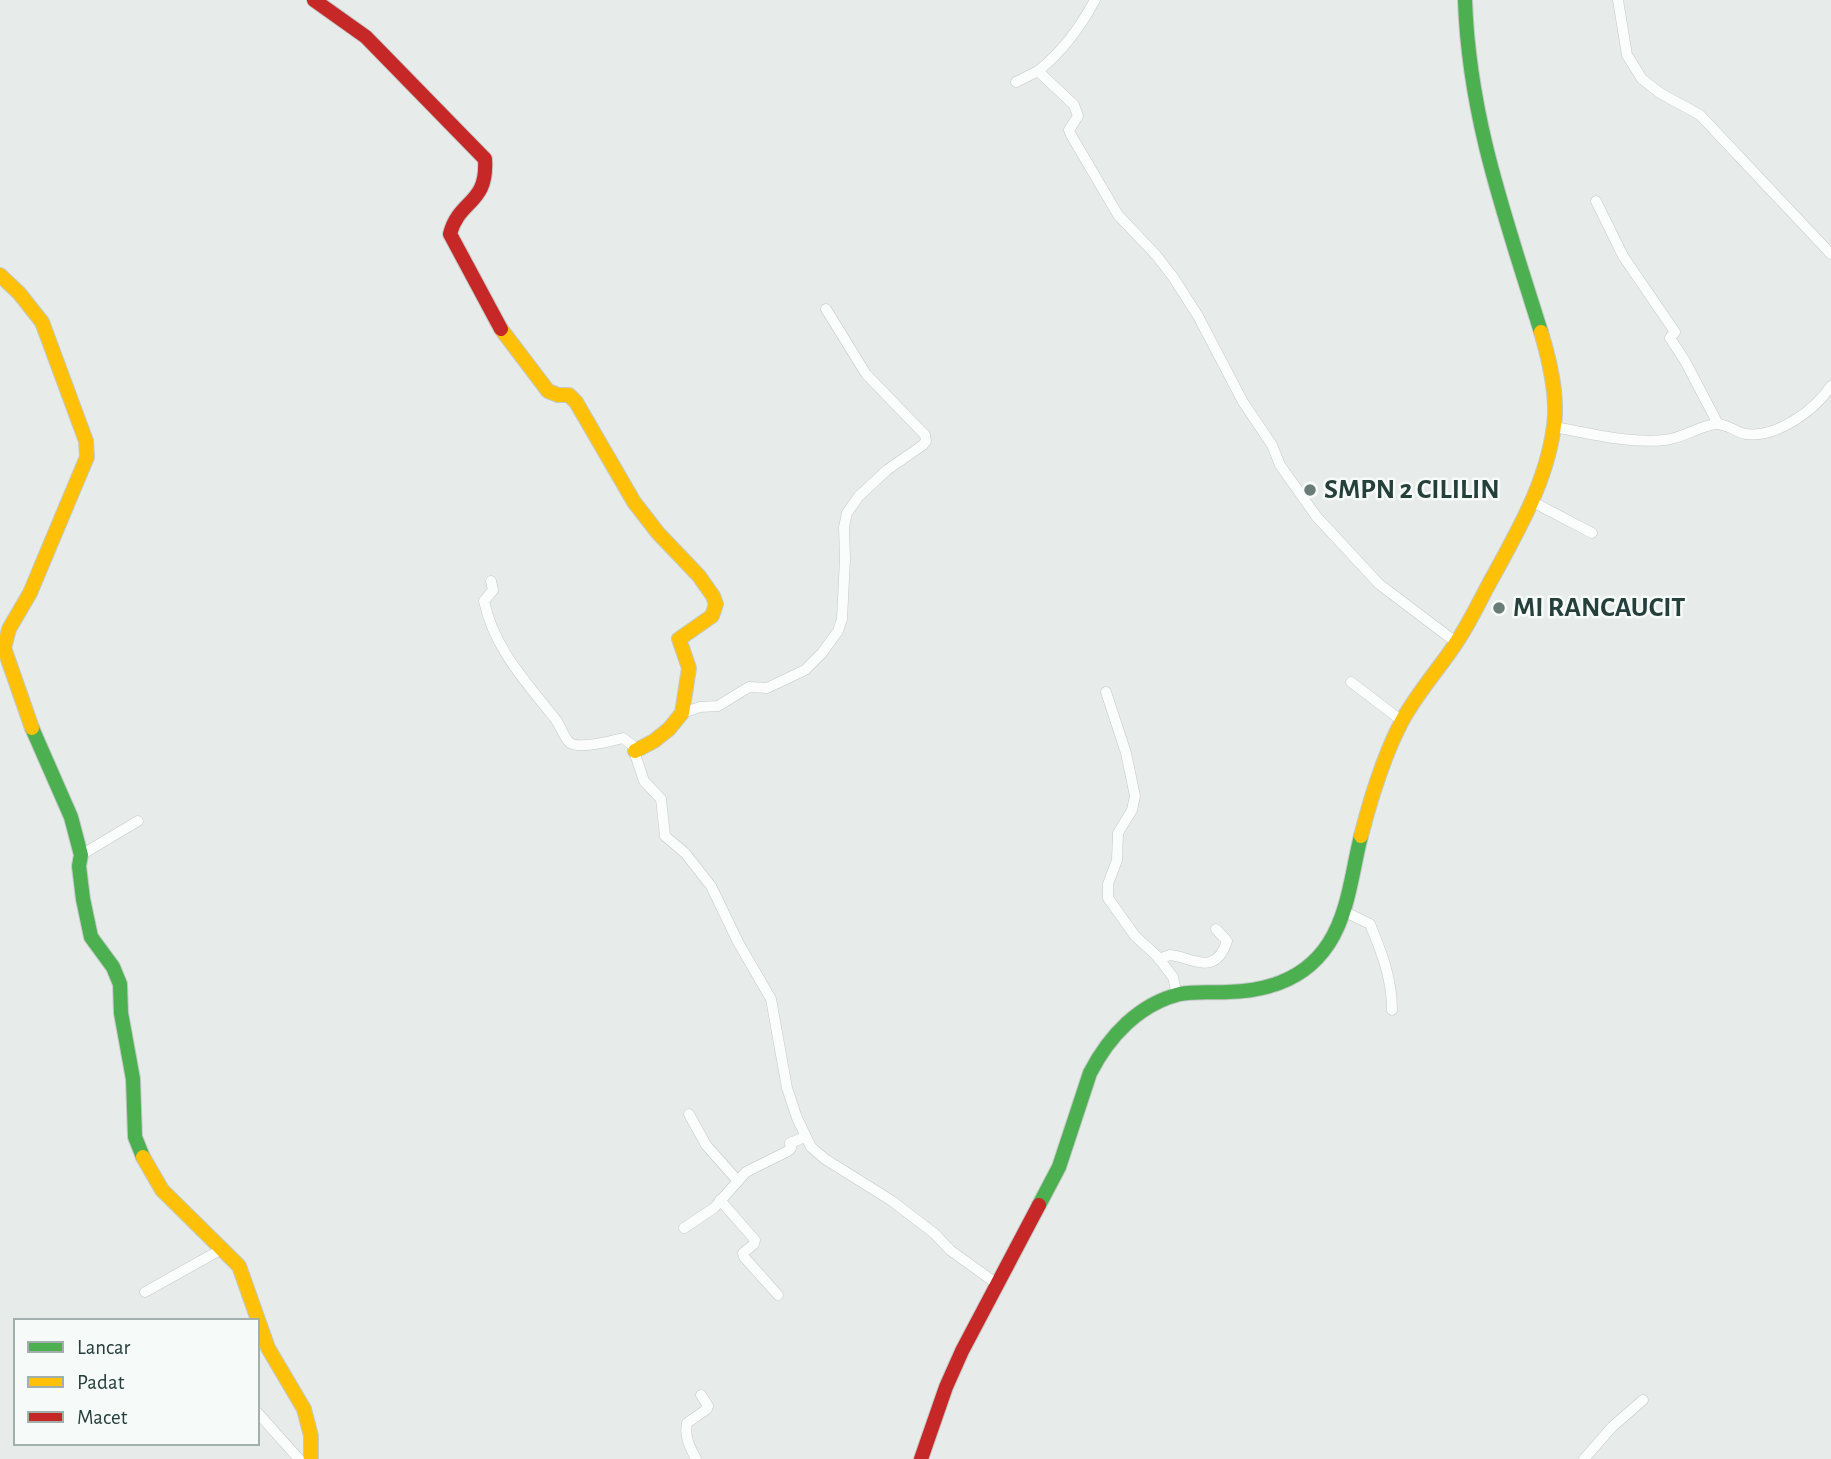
<svg xmlns="http://www.w3.org/2000/svg" width="1831" height="1459" font-family="'Alegreya Sans',sans-serif">
<style>
.lines{fill:none;stroke-linecap:round;stroke-linejoin:round}
.street-casing{stroke:#c4c9c7;stroke-width:11}
.fast-casing{stroke:#c3c9c7;stroke-width:16}
.slow-casing{stroke:#c3c9c7;stroke-width:16}
.jam-casing{stroke:#c3c9c7;stroke-width:16}
.street{stroke:#fbfcfc;stroke-width:10}
.fast{stroke:#4caf50;stroke-width:14}
.slow{stroke:#ffc107;stroke-width:14}
.jam{stroke:#c62828;stroke-width:14}
.poi-dot{fill:#697c78;stroke:#f6faf8;stroke-width:2.5}
.labels{text-anchor:middle;dominant-baseline:central;stroke-width:5;stroke-linejoin:round;paint-order:stroke}
.poi-label{font-size:28px;font-weight:bold;fill:#253f3b;stroke:#f6faf8;text-anchor:start}
</style>
<rect width="100%" height="100%" fill="#e7ecea"/>
<g class="lines">
<defs>
<g id="street">
<path d="M 1095,0 C 1081,26 1061,53 1038,71 L 1074,105 L 1078,116 L 1069,130 L 1071,135 L 1118,215 L 1156,255 L 1173,277 L 1198,316 L 1243,402 L 1272,445 L 1280,465 L 1316,516 L 1379,584 L 1457,643"/>
<polyline points="1618,0 1627,55 1642,79 1660,93 1700,115 1831,254"/>
<polyline points="1016,82 1038,71"/>
<polyline points="1596,201 1623,256 1675,332 1670,338 1685,361 1718,424"/>
<path d="M 1554,427 C 1589,433 1629,444 1665,440 C 1683,438 1699,426 1716,424 C 1728,424 1735,432 1746,434 C 1777,438 1815,410 1831,386"/>
<polyline points="1531,501 1592,533"/>
<path d="M 491,581 L 493,590 L 484,601 C 494,649 527,683 556,720 C 561,727 564,738 570,743 C 580,749 612,741 623,738 L 632,745 L 644,781 L 661,799 L 665,836 L 685,853 L 711,886 L 738,942 L 771,999 L 787,1088 L 797,1118 L 811,1147 L 825,1159 L 892,1201 L 935,1234 L 950,1250 L 997,1284"/>
<polyline points="1351,682 1402,721"/>
<polyline points="1106,692 1126,753 1135,796 1132,810 1118,833 1117,860 1108,884 1108,898 1135,936 1157,956 1173,977 1177,995"/>
<polyline points="682,713 700,707 718,706 749,687 767,688 805,670 822,653 838,631 842,619 845,559 844,527 847,513 859,496 887,470 923,445 926,441 925,435 866,374 826,309"/>
<polyline points="81,855 138,821"/>
<path d="M 1343,911 L 1370,924 C 1382,953 1392,979 1392,1010"/>
<path d="M 1159,959 L 1170,955 C 1192,957 1215,978 1227,941 L 1216,929"/>
<polyline points="689,1114 706,1145 737,1180"/>
<polyline points="720,1200 755,1240 754,1244 743,1253 744,1257 778,1295"/>
<polyline points="684,1228 714,1208 746,1172 788,1151 791,1148 790,1143 805,1137"/>
<polyline points="145,1292 222,1249"/>
<polyline points="257,1412 299,1459"/>
<path d="M 696,1459 C 690,1447 684,1437 687,1423 L 707,1409 L 708,1406 L 701,1395"/>
<polyline points="1584,1459 1612,1427 1643,1400"/>
</g>
<g id="fast">
<path d="M 1465,0 C 1469,119 1506,219 1541,332"/>
<polyline points="32,728 71,817 81,855 79,866 83,899 91,937 113,967 120,984 121,1013 133,1079 135,1137 143,1157"/>
<path d="M 1039,1205 L 1059,1167 L 1090,1073 C 1109,1036 1139,1004 1180,994 C 1196,991 1212,993 1228,992 C 1269,991 1306,979 1329,943 C 1349,912 1352,871 1361,836"/>
</g>
<g id="slow">
<polyline points="0,275 19,293 42,322 86,441 87,457 30,593 9,629 4,648 32,728"/>
<polyline points="501,329 548,391 558,395 569,395 576,402 634,502 658,533 699,576 713,596 716,604 712,616 679,639 689,668 682,713 669,729 654,741 635,751"/>
<path d="M 1361,836 C 1371,797 1383,757 1402,721 C 1417,693 1439,669 1456,643 C 1469,624 1479,602 1490,582 C 1518,531 1551,475 1555,415 C 1556,387 1549,359 1541,332"/>
<polyline points="143,1157 162,1190 239,1266 268,1348 304,1409 311,1436 311,1459"/>
</g>
<g id="jam">
<path d="M 314,0 L 366,37 L 485,159 C 488,205 459,199 450,234 L 501,329"/>
<polyline points="921,1459 946,1387 962,1351 1039,1205"/>
</g>
</defs>
<use href="#street" class="street-casing"/>
<use href="#fast" class="fast-casing"/>
<use href="#slow" class="slow-casing"/>
<use href="#jam" class="jam-casing"/>
<use href="#street" class="street"/>
<use href="#fast" class="fast"/>
<use href="#slow" class="slow"/>
<use href="#jam" class="jam"/>
</g>
<g class="poi-dot">
<circle cx="1310" cy="490" r="7"/>
<circle cx="1499" cy="608" r="7"/>
</g>
<g class="labels">
<g class="poi-label">
<text x="1324" y="490">SMPN 2 CILILIN</text>
<text x="1513" y="608">MI RANCAUCIT</text>
</g>
</g>
<rect x="14" y="1319" width="245" height="126" fill="#f6faf8" stroke="#a2afac" stroke-width="2"/>
<rect x="28" y="1342" width="35" height="10" fill="#4caf50" stroke="#a2afac" stroke-width="2"/>
<text x="77" y="1354" font-size="21" fill="#253f3b">Lancar</text>
<rect x="28" y="1377" width="35" height="10" fill="#ffc107" stroke="#a2afac" stroke-width="2"/>
<text x="77" y="1389" font-size="21" fill="#253f3b">Padat</text>
<rect x="28" y="1412" width="35" height="10" fill="#c62828" stroke="#a2afac" stroke-width="2"/>
<text x="77" y="1424" font-size="21" fill="#253f3b">Macet</text>
</svg>
